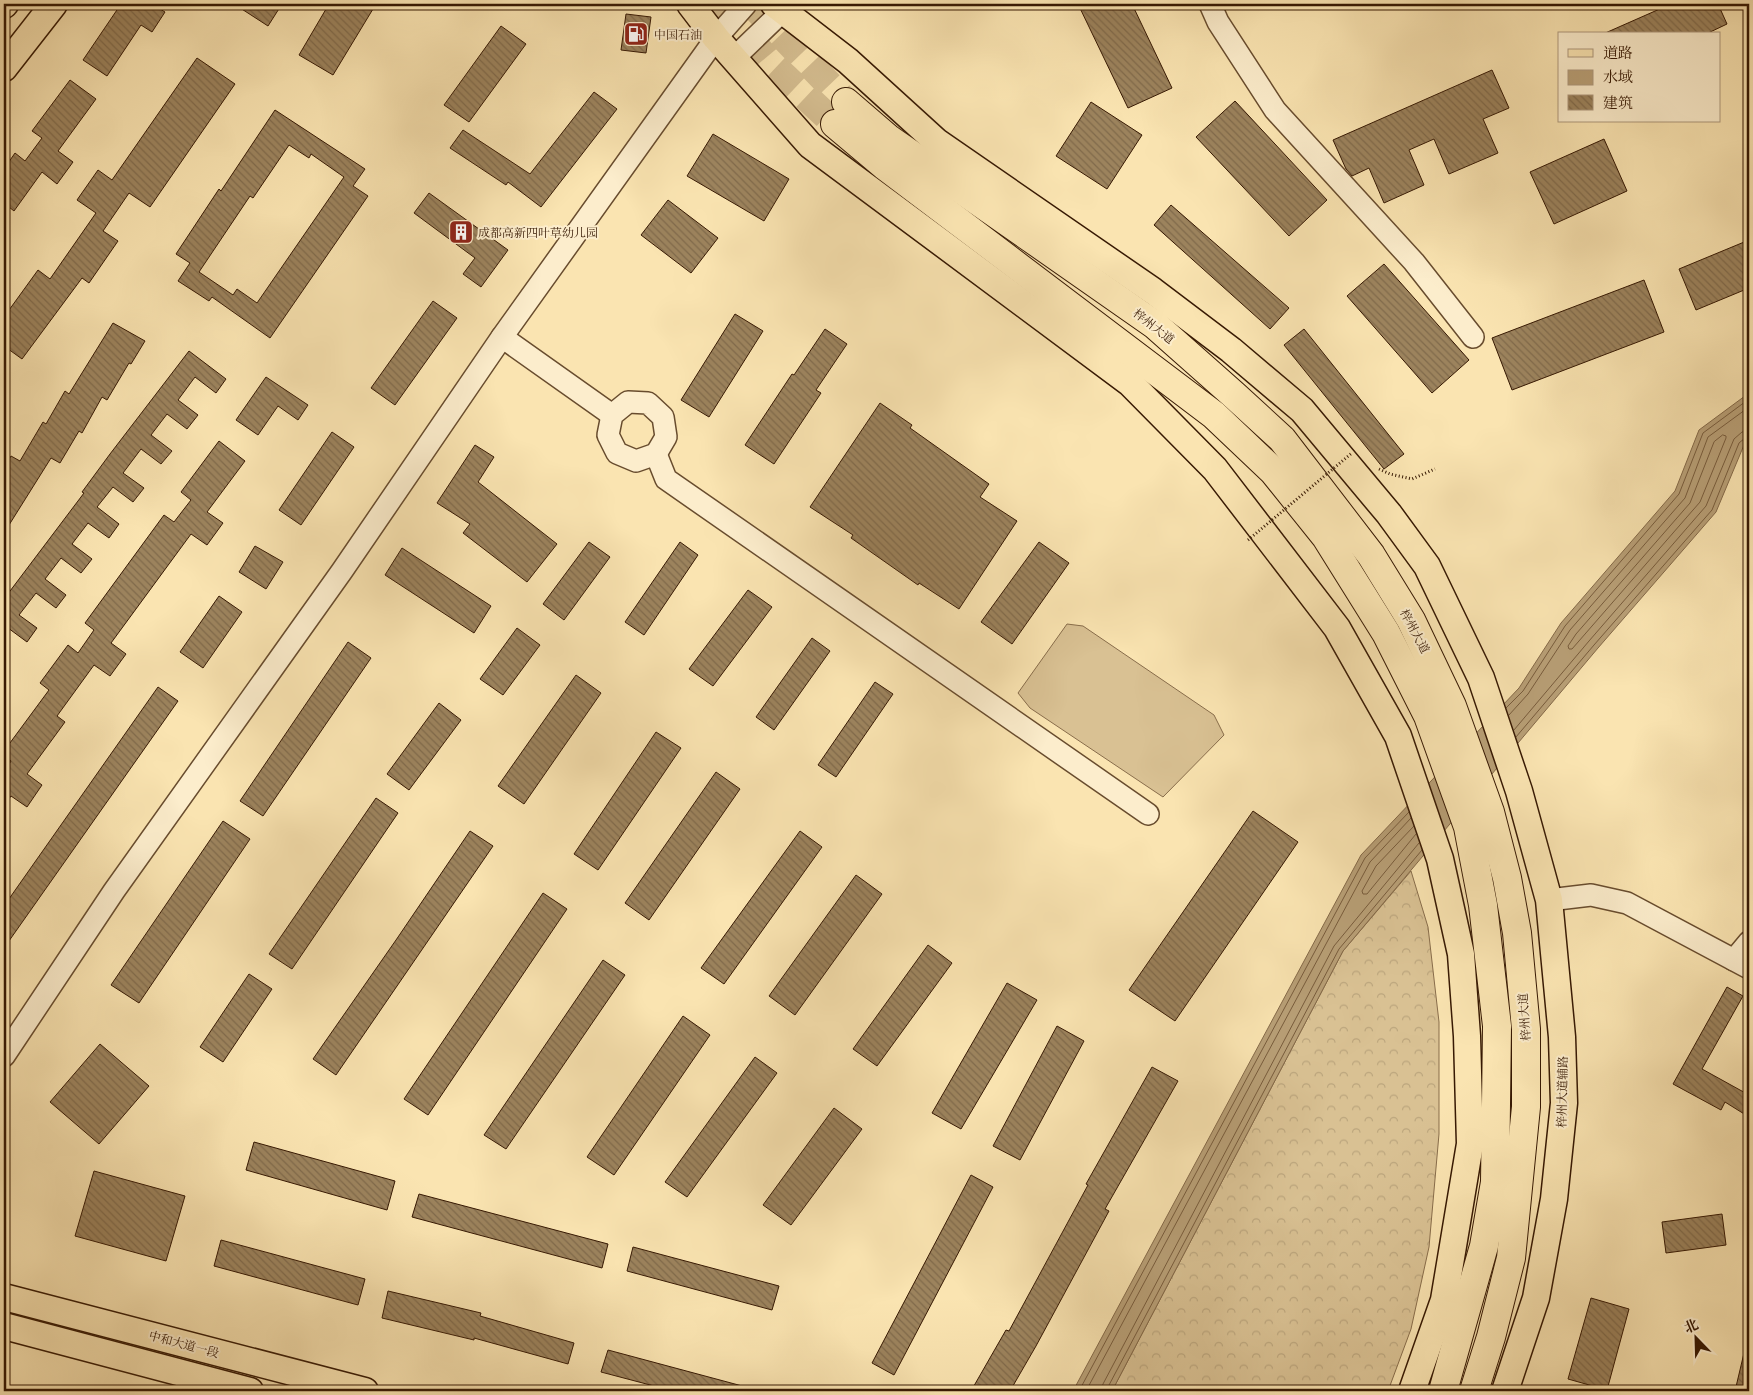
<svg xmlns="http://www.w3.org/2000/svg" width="1753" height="1395" font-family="'Libre Caslon Text','Noto Serif SC',serif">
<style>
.forest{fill:url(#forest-crowns);stroke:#886d4b}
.pitch{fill:#d9c193;stroke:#886d4b}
.water{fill:#b89f76;stroke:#846948}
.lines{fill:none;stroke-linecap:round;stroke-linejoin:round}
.shore{stroke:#785c3c;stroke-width:1}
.building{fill:url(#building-back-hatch);stroke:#371903;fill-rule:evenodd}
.highway-tunnel{stroke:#d3bb8e;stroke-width:28;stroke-dasharray:28 14;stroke-linecap:butt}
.minor-casing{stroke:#684c2e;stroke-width:24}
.major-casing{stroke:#371903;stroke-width:29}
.highway-casing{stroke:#371903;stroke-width:30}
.path{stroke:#371903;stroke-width:3;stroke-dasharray:1 2.5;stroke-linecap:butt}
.minor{stroke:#fcedcc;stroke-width:21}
.major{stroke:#fae4b1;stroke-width:26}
.highway{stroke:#fae4b1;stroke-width:28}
.path-bridge{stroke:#371903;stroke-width:3;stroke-dasharray:1 2.5;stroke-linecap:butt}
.labels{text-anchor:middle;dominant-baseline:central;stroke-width:4;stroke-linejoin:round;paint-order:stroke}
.poi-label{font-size:12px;fill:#371903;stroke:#fcedcc;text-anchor:start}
.street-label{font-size:12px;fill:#371903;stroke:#fcedcc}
</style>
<defs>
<pattern id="forest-crowns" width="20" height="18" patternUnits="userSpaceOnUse" patternTransform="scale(1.25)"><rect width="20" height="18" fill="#d9c193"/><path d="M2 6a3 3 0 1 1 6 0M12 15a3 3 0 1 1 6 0" fill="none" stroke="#bba57d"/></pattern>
<pattern id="building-back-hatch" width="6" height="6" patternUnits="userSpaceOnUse" patternTransform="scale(1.25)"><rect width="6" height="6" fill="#9c835d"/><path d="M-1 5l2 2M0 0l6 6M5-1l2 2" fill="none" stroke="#806a4b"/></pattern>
</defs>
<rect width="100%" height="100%" fill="#fae4b1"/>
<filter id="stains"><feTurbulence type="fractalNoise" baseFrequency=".004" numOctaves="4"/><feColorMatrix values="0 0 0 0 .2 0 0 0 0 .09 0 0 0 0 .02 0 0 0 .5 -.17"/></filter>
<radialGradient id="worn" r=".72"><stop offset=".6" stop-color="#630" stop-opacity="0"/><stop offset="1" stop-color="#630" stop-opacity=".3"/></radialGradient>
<polygon class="forest" points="1411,871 1428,927 1439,1022 1439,1134 1429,1247 1411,1329 1388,1391 1112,1391 1343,951"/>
<polygon class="pitch" points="1067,624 1083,626 1214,715 1224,735 1163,797 1030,708 1018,693"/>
<polygon class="water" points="1749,393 1749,441 1744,445 1716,512 1598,648 1343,951 1112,1391 1073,1391 1361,855 1519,688 1561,623 1675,491 1699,430"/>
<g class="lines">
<g class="shore">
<polygon points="1723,435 1726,436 1726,438 1700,502 1572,649 1569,649 1568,646 1576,634 1690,503 1714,442"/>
<polyline points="1506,708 1523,691 1565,626 1679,494 1703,433 1749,399"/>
<polyline points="1509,715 1528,694 1570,630 1685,498 1708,437 1749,407"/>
<polyline points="1514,730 1589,641 1706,506 1734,439 1742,432 1749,431"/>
<polyline points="1516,737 1594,645 1712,510 1739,443 1745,438 1749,437"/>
<polyline points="1414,826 1376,866 1362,891 1363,894 1367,894 1416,834"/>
<polyline points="1079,1391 1365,858 1409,812"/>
<polyline points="1086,1391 1370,862 1411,818"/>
<polyline points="1101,1391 1103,1384 1334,946 1419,843"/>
<polyline points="1108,1391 1108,1387 1339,949 1422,850"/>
</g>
</g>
<g class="building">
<polygon points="121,4 152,4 165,12 152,32 141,25 107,76 83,60"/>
<polygon points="234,4 282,4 268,26"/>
<polygon points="329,4 376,4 333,75 299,55"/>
<polygon points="1078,4 1132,4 1172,88 1128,108"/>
<polygon points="1671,4 1718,4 1727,24 1706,34 1603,34"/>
<polygon points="626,14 651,17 646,53 621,50"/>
<polygon points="501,26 526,44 469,122 444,105"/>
<polygon points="197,58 235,84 150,207 129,193 103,231 118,241 89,283 82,278 22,359 4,346 4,317 38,270 50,279 96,213 77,200 98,170 112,180"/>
<polygon points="1492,70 1509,108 1483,119 1498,153 1449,174 1434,139 1409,150 1424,185 1384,203 1369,168 1352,176 1346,169 1333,140"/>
<polygon points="70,80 96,99 58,151 73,162 57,184 42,172 14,211 4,203 4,169 15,153 25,161 42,138 32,131"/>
<polygon points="594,92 617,109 541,207 508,182 506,185 450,148 463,130 530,174"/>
<polygon points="1235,101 1327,200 1289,236 1196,137"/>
<polygon points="1091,102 1142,135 1107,189 1056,156"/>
<path d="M 275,110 L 365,169 L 353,186 L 368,196 L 270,338 L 212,297 L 209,301 L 178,281 L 190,263 L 176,254 L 219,189 L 221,191 ZM 289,145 L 309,158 L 311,154 L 344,177 L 257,303 L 237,289 L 233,295 L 199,272 L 250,196 L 253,198 Z"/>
<polygon points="713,134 789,179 764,221 687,176"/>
<polygon points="1604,139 1627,191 1554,224 1530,172"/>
<polygon points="429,193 508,250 481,287 463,274 475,258 414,213"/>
<polygon points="668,200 718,238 691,273 641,235"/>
<polygon points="1171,205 1289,308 1270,329 1154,225"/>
<polygon points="1749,240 1749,288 1696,310 1679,269"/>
<polygon points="1384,264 1469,360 1432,393 1347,296"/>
<polygon points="1644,280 1664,332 1512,390 1492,338"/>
<polygon points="433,301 457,318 395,405 371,388"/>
<polygon points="735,314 763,331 709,417 681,400"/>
<polygon points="113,323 145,341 131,364 129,363 107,400 102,397 82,433 79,431 60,463 51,458 4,533 4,468 11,456 20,461 43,422 46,424 65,391 69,394"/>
<polygon points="825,329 847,344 816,390 821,393 774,464 745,445 792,374 794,375"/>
<polygon points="1304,329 1404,454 1384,469 1284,345"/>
<polygon points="189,351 226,379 216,393 195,377 178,400 198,415 187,429 167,414 151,435 172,451 161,464 141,449 123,473 144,488 133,502 113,487 97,507 119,524 109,538 88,523 72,544 92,559 81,573 61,558 45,579 66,595 56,608 36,593 19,615 37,628 27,642 4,625 4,599 84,493 82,492 110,454"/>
<polygon points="266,377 308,405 298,420 278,406 258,435 236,420"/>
<polygon points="880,403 912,425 910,428 989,484 980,497 1017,521 959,609 919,583 918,585 851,538 853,535 810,507"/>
<polygon points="332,432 354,447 301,525 279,510"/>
<polygon points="219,441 245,461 207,512 223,523 207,545 191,534 111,643 126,654 110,676 94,665 57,716 65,722 27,774 42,785 27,807 11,796 4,806 4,772 11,761 4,756 4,751 49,690 40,683 68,645 78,653 94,630 85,623 164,515 174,522 191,500 181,492"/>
<polygon points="475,445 494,457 478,482 557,544 527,582 463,533 470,524 437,503"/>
<polygon points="589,542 610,557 564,620 543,604"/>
<polygon points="680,542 698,555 644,635 625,622"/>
<polygon points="1039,542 1069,563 1012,644 981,622"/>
<polygon points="255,546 283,562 266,589 239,572"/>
<polygon points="402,548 491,606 474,633 385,575"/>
<polygon points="748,590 772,607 713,686 689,669"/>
<polygon points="219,596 242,612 203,668 180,652"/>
<polygon points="517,628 540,645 503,695 480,679"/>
<polygon points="812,638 830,651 774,730 756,717"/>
<polygon points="348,642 371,658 263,816 240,801"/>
<polygon points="576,675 601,693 524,804 498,786"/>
<polygon points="875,682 893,694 836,777 818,765"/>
<polygon points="158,687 178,701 4,948 4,906"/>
<polygon points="439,703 461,720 409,790 387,774"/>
<polygon points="656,732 681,748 598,870 574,854"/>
<polygon points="716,772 740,789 649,920 625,903"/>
<polygon points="376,798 398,813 292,969 269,954"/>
<polygon points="1253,811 1298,842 1175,1021 1129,990"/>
<polygon points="223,821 250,839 139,1003 111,985"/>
<polygon points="470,831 493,846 336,1075 313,1059 396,940"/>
<polygon points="800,831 822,847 724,984 701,968"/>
<polygon points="856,875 882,894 795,1015 769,996"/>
<polygon points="543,893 567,909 428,1115 404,1099"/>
<polygon points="928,945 952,963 877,1066 853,1049"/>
<polygon points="603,960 625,975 506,1149 484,1135"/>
<polygon points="249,974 272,989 223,1062 200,1047"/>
<polygon points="1007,983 1037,1000 961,1129 932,1113"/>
<polygon points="1727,987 1743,996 1702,1069 1749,1095 1749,1117 1725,1102 1721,1110 1673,1084"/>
<polygon points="683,1016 710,1035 614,1175 587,1157"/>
<polygon points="1057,1026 1084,1041 1020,1160 993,1146"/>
<polygon points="100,1044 149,1086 99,1144 50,1102"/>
<polygon points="755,1057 777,1073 687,1197 665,1182"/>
<polygon points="1152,1067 1178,1081 1105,1209 1109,1211 1036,1346 1010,1391 971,1391 1006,1330 1009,1331 1088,1185 1086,1184"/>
<polygon points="834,1108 862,1129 791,1225 763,1205"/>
<polygon points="254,1142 395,1181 387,1210 246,1170"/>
<polygon points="94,1171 185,1196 166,1261 75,1236"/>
<polygon points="971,1175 993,1187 894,1375 872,1363"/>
<polygon points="419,1194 608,1244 602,1268 412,1217"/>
<polygon points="1722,1214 1726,1245 1666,1253 1662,1222"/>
<polygon points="221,1240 365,1279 358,1305 214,1266"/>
<polygon points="633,1247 779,1286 772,1310 627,1271"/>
<polygon points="388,1291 481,1313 480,1316 574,1343 568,1364 474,1338 474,1340 382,1318"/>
<polygon points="1591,1298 1629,1309 1607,1390 1568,1379"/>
<polygon points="608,1350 746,1387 745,1391 673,1391 601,1372"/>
<polygon points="1744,1353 1749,1354 1749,1391 1735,1391"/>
</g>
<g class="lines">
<g class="highway-tunnel">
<polyline points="721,4 768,61 835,124"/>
<polyline points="752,4 846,102"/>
</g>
<defs>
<g id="minor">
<polyline points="1210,4 1218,22 1275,110 1414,262 1473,337"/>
<polyline points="734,58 790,4"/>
<polyline points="502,337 612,415"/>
<polygon points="628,402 648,403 663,417 666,437 656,454 636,461 617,453 608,435 612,415"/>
<polyline points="656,454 666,479 1148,814"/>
<polyline points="1549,900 1591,895 1627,903 1749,968"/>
<polyline points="1734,960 1749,942"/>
<polyline points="4,1056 114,891 342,571 502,337 716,38 746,4"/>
</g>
<g id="major">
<polyline points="690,4 716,38 810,145 1130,383 1215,469 1337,628 1398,736 1440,859 1461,954 1467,1036 1470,1144 1444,1300 1412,1391"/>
<polyline points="774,4 848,61 937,142 1153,291 1231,350 1302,410 1389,514 1427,566 1481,678 1519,791 1549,900 1562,1037 1564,1103 1554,1199 1536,1298 1505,1391"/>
<polyline points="4,5 5,4"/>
<polyline points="4,68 54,4"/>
<polyline points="4,1297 365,1391"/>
<polyline points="4,1326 250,1391"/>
</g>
<g id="highway">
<polyline points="846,102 889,139 1155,325 1234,395 1282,439 1371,555 1411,620 1452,706 1490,812 1507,878 1517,933 1526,1029 1526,1107 1511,1258 1491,1337 1474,1391"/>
<polyline points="835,124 885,166 1214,415 1273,471 1326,537 1386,633 1428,716 1468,827 1483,905 1497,1026 1495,1182 1484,1246 1443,1391"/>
</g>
</defs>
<use href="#minor" class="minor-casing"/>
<use href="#major" class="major-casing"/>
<use href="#highway" class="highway-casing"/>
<polyline class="path" points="1379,469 1390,474 1412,479 1435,469"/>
<use href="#minor" class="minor"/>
<use href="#major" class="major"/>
<use href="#highway" class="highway"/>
<polyline class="path-bridge" points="1248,540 1352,453"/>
</g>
<defs>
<symbol id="fuel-square" viewBox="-11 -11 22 22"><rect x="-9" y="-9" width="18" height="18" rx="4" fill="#8f2418" stroke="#fcedcc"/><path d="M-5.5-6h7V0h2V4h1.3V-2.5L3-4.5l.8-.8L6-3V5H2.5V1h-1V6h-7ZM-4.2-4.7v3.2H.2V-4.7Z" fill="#fff"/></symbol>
<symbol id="building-square" viewBox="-11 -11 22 22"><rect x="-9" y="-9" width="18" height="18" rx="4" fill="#8f2418" stroke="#fcedcc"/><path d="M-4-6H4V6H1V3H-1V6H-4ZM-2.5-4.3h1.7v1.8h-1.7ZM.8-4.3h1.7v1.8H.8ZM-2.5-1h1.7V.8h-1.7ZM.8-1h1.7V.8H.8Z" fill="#fff"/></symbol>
</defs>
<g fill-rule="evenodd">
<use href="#fuel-square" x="622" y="20" width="28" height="28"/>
<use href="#building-square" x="447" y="218" width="28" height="28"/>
</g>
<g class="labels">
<g class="poi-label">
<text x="654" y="34">中国石油</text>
<text x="478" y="232">成都高新四叶草幼儿园</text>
</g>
<g class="street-label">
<text transform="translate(1154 326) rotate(38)">梓州大道</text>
<text transform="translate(1415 631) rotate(62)">梓州大道</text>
<text transform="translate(1524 1017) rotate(-94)">梓州大道</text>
<text transform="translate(1562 1092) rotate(-89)">梓州大道辅路</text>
<text transform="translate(184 1344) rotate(15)">中和大道一段</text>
</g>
</g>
<rect width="1753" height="1395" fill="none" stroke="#fae4b1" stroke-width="20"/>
<rect x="5" y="5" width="1743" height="1385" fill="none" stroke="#371903" stroke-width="2.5"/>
<rect x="10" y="10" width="1733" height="1375" fill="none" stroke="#371903"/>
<rect x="1558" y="32" width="162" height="90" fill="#fcedcc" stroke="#ad987c"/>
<rect x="1568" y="49" width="25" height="8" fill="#fae4b1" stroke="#ad987c"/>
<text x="1603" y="58" font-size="15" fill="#371903">道路</text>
<rect x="1568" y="70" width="25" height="15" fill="#b89f76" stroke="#ad987c"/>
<text x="1603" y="82" font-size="15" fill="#371903">水域</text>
<rect x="1568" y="95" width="25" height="15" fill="url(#building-back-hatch)" stroke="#ad987c"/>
<text x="1603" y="108" font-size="15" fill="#371903">建筑</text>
<g transform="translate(1696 1338) rotate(337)" stroke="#fcedcc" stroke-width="4" paint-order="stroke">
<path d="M0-4L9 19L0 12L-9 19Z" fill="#371903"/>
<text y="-8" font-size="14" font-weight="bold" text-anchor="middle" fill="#371903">北</text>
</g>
<rect width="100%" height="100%" filter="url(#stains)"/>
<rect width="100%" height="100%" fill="url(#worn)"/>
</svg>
